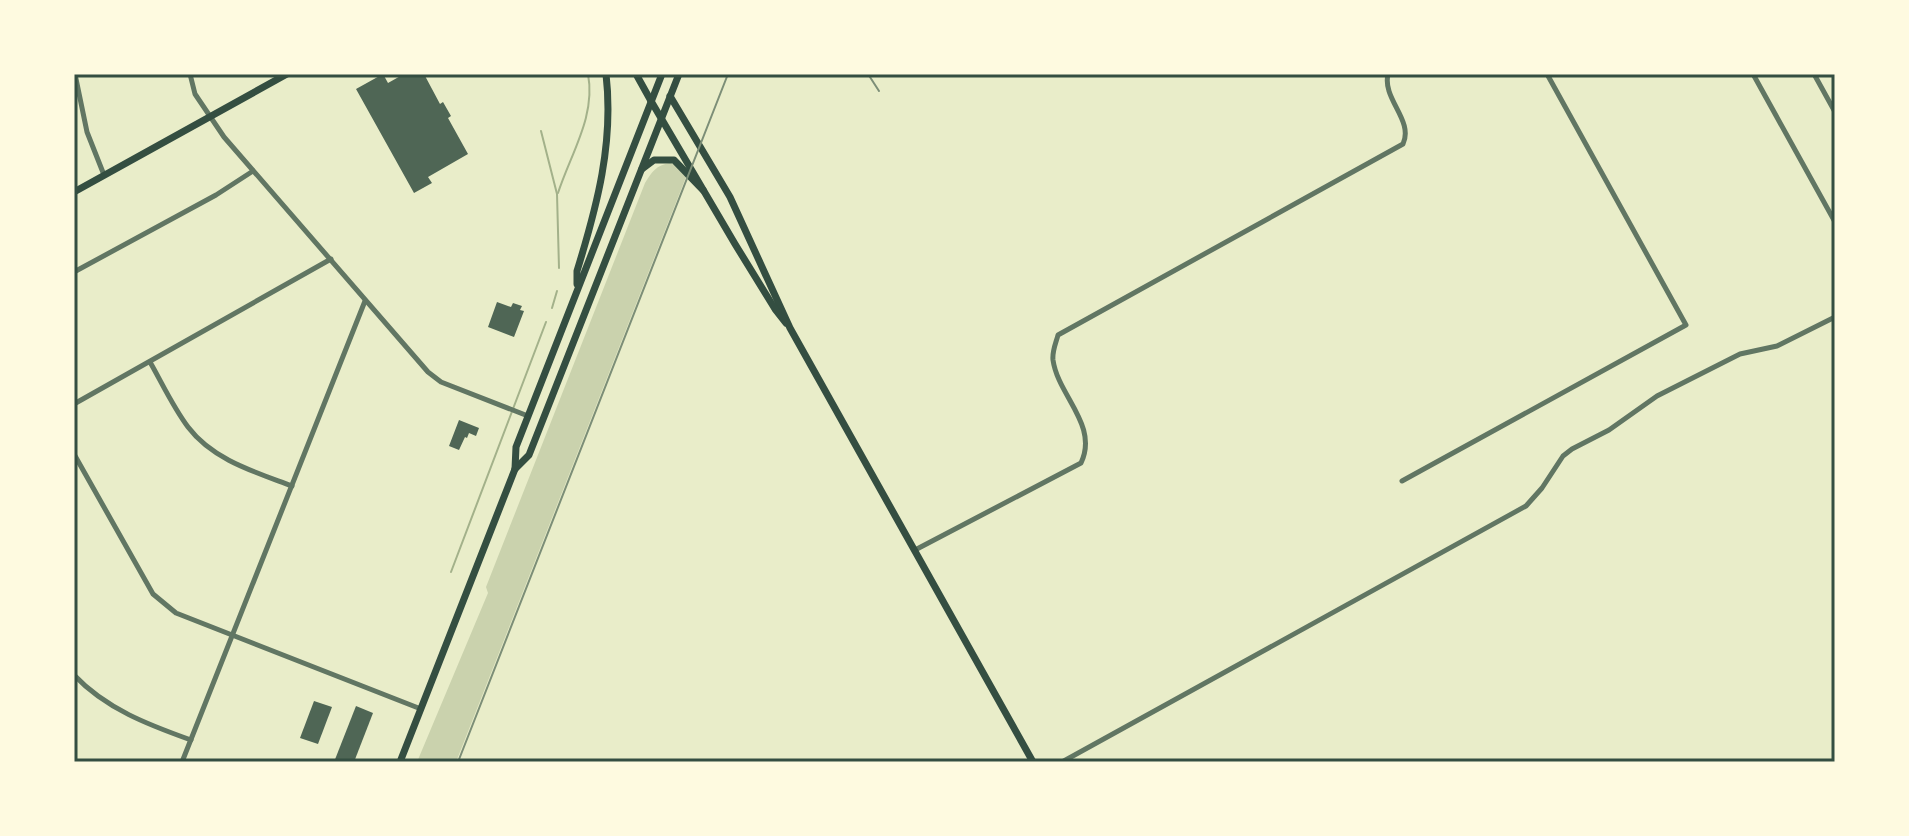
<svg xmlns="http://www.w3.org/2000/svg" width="1909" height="836" font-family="'Exo 2',sans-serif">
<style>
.green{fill:#cad2ad}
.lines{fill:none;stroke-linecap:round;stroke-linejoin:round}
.stream{stroke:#a3b18a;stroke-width:2}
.building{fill:#4f6655}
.minor{stroke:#617663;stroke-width:5}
.secondary{stroke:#344e41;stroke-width:7}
.primary{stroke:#344e41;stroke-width:7}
.rail{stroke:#7c8e77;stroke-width:2}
.neatline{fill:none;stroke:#344e41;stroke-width:3}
</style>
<rect width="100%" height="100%" fill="#e9edc9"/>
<path class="green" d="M 670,163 L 679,166 L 686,177 L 456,762 L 417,762 L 488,593 L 486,587 L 645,183 C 652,172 656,165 670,163 Z"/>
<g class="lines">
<g class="stream">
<polyline points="541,131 557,194 559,268"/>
<path d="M 558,193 C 571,153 596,116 588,74"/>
<polyline points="552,308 557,291"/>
<polyline points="451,572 546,322"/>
</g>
</g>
<g class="building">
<polygon points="383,74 388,83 404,74 424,74 440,104 443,102 451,116 448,118 468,154 428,177 432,183 414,193 356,89"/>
<polygon points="497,302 511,307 513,303 522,306 520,310 524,311 514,337 488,327"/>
<polygon points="459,420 479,428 476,436 469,433 467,438 465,437 459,450 449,446"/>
<polygon points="314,701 332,707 318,744 300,738"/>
<polygon points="356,706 373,713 354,762 334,762"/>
</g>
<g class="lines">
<g class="minor">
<polyline points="75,74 87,132 104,175"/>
<polyline points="190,74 195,94 224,137 428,372 441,382 528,416"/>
<polyline points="1753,74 1835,222"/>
<polyline points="1814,74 1835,112"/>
<polyline points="74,272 216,195 253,171"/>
<path d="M 150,362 C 162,383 173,407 188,427 C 213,460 255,472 292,486"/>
<polyline points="74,404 331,259"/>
<polyline points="74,454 153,594 176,613 421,709"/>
<polyline points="1402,481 1686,325 1547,74"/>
<path d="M 915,550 L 1081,463 C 1099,425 1058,396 1053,360 C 1052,351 1056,343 1058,335 L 1403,144 C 1414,120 1382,99 1388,74"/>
<path d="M 74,675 C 106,709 149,725 191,740"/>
<polyline points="182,762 365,301"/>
<polyline points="1062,762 1526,506 1542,488 1563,456 1572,449 1609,430 1657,396 1740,354 1777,346 1835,317"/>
</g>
<g class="secondary">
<polyline points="670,96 730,197 790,328 1033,762"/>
<polyline points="651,101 735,244 775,309 786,323"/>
<polyline points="74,192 287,74"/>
</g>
<g class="primary">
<polyline points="636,74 651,101"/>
<polyline points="642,169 654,160 674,160 703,190"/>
<path d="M 577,284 L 577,271 C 597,206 614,143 606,74"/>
<polyline points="515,469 529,455 679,74"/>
<polyline points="400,762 515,469 516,447 662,74"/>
</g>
<g class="rail">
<polyline points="868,74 879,91"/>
<polyline points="458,762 728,74"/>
</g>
</g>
<rect width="1909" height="836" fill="none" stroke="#fefae0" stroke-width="152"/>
<rect x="76" y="76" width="1757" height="684" class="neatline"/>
</svg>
